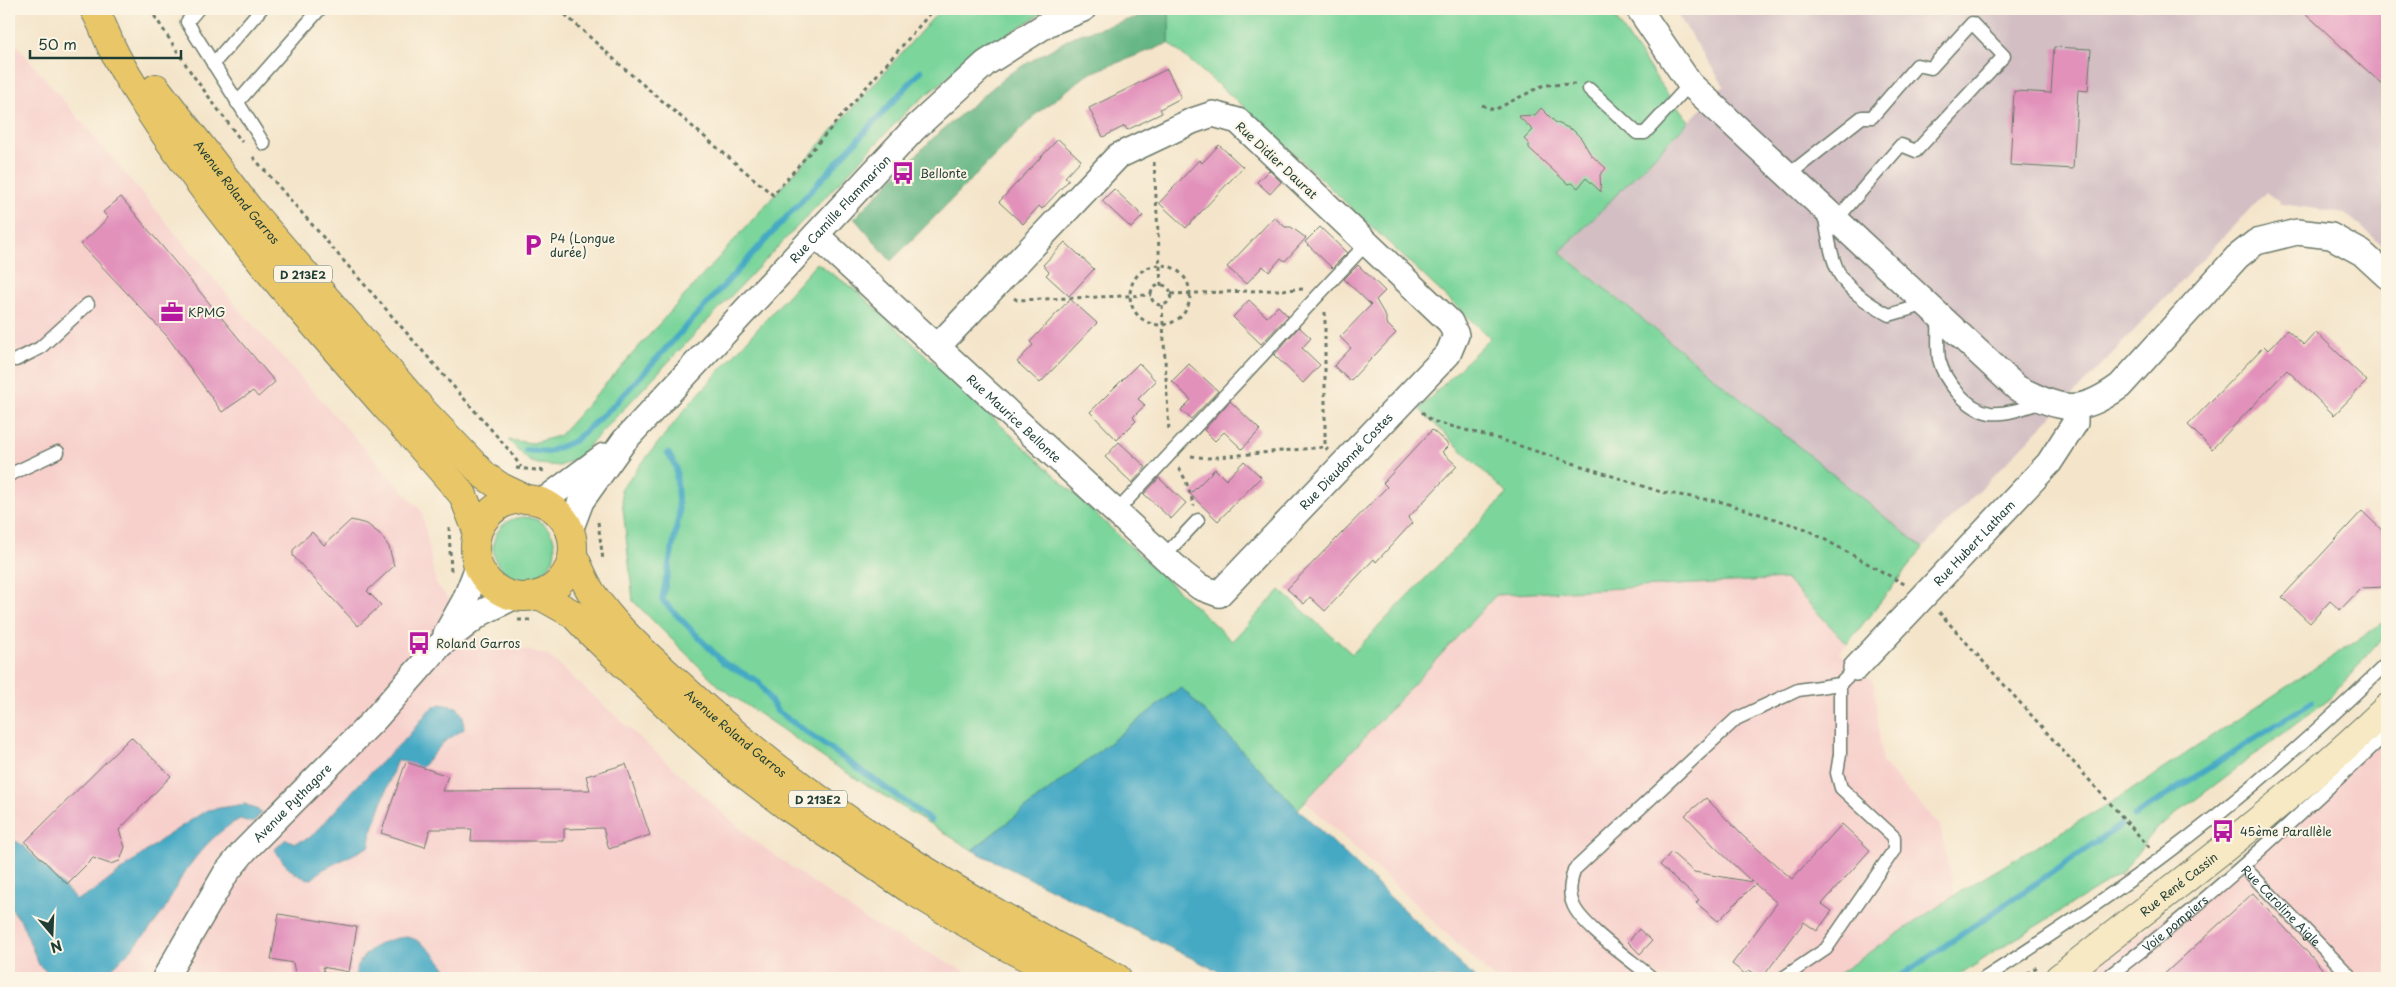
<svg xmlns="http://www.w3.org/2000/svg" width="2396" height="987" font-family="'Playpen Sans',sans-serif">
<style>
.built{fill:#f7d0cc}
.industrial{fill:#d2bec3}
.green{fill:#7bd59b;stroke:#4d8968}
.forest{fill:#64b683;stroke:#427a5c}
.water{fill:#44a9c4;stroke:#32737c}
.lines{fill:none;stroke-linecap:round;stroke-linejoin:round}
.stream{stroke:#44a9c4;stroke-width:6}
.building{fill:#e291bb}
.lane-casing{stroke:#6a7868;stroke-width:15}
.street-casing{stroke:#6a7868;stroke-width:28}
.secondary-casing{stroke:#6a7868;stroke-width:30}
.primary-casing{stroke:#6a7868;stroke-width:30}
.path{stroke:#6a7868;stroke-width:3;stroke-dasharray:4 4;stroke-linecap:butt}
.lane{stroke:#fff;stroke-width:12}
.street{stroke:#fff;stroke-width:25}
.secondary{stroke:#f6e9c3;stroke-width:28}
.primary{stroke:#e9c769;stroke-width:28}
.labels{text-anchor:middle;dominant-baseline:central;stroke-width:4;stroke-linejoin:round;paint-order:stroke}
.shield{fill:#fcf5e5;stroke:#617469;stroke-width:1}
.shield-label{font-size:11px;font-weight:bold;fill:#1f3d34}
.street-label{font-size:12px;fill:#1f3d34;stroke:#fcf5e5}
.poi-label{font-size:12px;fill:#1f3d34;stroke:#fcf5e5;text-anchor:start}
</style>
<rect width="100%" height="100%" fill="#fcf5e5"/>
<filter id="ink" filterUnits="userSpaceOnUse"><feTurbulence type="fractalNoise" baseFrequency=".02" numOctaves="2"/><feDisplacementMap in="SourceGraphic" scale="10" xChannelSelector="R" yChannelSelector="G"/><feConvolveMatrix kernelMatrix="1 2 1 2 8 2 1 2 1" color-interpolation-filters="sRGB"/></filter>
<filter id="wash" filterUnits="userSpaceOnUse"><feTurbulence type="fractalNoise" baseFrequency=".0096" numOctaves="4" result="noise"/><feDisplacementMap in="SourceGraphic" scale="20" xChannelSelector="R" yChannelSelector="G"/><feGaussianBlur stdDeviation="1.12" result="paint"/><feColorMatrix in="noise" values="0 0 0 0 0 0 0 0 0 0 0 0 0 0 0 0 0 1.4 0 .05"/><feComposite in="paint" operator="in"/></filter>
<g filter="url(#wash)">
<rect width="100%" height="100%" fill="#f4e5ca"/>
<g class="built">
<polygon points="9,36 247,318 422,512 436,583 480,640 548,655 752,839 867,921 978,978 9,978"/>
<polygon points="1786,579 1847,644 1839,653 1874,683 1882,762 1940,826 1955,895 1832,978 1494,978 1305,801 1496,595"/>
<polygon points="2387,723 2387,978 2082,978 2094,967 2191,898 2238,862 2333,776"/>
</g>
<polygon class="industrial" points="1674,9 2387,9 2387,249 2345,213 2281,204 2266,192 2090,377 1923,548 1560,251 1724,86"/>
<g class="green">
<polygon points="941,9 1049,9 980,51 909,109 577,458 560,466 538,464 529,461 508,440 533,443 559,436"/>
<polygon points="1169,9 1609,9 1666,92 1689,121 1560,252 1923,548 1847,644 1786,579 1496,595 1298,809 1181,687 972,850 828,761 720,687 633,601 621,489 688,406 817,263 858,292 1232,641 1280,590 1352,654 1507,494 1419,409 1490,338 1242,105 1169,43"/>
<circle cx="524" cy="548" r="31"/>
<polygon points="2387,620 2387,633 2329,699 2155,830 2121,874 1994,952 1956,978 1832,978 1955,895 2130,791"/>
</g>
<polygon class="forest" points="1164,9 1169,9 1169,43 1088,74 1036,114 891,261 854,218 934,137 1009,74 1074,36"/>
<g class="water">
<polygon points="1181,687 1298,809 1475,978 1232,978 972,850"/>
<path d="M 440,704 L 457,707 L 463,716 L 464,729 L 444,742 L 421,768 L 397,759 L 370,837 L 370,846 L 322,870 L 312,879 C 296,879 282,863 275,849 L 286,839 L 295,843 L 309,838 L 316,832 L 358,785 L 410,734 L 429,710 Z"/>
<path d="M 245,804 L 262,812 L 253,823 L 240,819 C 213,833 192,859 177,885 C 172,894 168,904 162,913 C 146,936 125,956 105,975 L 101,978 L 54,978 L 39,965 L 21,921 L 9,906 L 9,837 L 24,846 L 77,900 L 97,889 L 165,837 L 207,810 Z"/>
<path d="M 406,937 C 424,938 443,964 452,978 L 355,978 C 357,952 382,939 406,937 Z"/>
</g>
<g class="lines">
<g class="stream">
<polyline points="526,450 548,452 574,441 613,406 921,71"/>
<polyline points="668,453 676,467 679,515 662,600 724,663 759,682 777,711 931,820"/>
<polyline points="2134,816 2312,702"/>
<polyline points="1898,978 2121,825"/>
</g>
</g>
<g id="blocks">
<g class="building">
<polygon points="2301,9 2387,9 2387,89"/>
<polygon points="2054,47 2091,49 2088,91 2078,90 2073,169 2010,165 2014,91 2051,93"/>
<polygon points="1167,69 1181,98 1160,109 1162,113 1127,130 1125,126 1103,137 1089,108"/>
<polygon points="1541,108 1555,122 1573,130 1581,138 1591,155 1606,168 1600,175 1601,192 1586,178 1578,188 1572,183 1568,184 1529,148 1529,144 1524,139 1533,130 1518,116 1535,115"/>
<polygon points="1058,139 1081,160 1065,177 1069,180 1042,209 1039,206 1023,224 999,202"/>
<polygon points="1219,145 1243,167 1186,228 1159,203 1199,160 1202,163"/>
<polygon points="1269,170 1281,182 1270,194 1257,182"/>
<polygon points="1114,189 1143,216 1131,228 1102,201"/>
<polygon points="121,197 275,382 258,397 253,391 222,412 167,336 81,244 108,218 103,212"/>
<polygon points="1274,217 1285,227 1291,227 1306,238 1285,261 1281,258 1269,272 1263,266 1246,284 1227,267"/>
<polygon points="1320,227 1347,253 1332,268 1305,242"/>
<polygon points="1065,242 1094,269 1069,296 1046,275 1049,272 1043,265"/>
<polygon points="1358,265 1385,291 1376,300 1386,317 1386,323 1396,333 1350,381 1334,366 1351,348 1340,337 1371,305 1344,279"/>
<polygon points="1070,299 1097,323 1040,383 1017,362 1033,345 1030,342"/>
<polygon points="1249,300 1267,317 1278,306 1288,316 1261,344 1233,317"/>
<polygon points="1299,327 1311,338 1302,348 1320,365 1303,383 1274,355"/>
<polygon points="2287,330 2304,345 2316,332 2367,381 2334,415 2287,370 2212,449 2188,425 2264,346 2268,350"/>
<polygon points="1139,363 1156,381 1138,399 1145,405 1133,417 1136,421 1117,440 1090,412"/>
<polygon points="1189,364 1218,391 1191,419 1181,410 1191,400 1172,381"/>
<polygon points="1230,401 1260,430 1242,449 1224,432 1215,441 1204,430"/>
<polygon points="1432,430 1449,445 1442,452 1457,466 1408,518 1412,523 1376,562 1374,559 1325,611 1310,597 1304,604 1287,589 1387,487 1383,483"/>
<polygon points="1119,442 1146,467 1132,483 1105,457"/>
<polygon points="1244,461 1261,477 1218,521 1190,494 1215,469 1226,480"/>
<polygon points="1159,478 1186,503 1171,519 1144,494"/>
<polygon points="2362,511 2387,535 2387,587 2361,588 2340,610 2330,601 2310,623 2282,597"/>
<polygon points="351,520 367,524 380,534 389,547 394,566 367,591 381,605 358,626 293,556 293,550 312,532 324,545"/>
<polygon points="131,737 171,776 119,830 125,847 120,861 110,864 93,858 67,884 25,842"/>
<polygon points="406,762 448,776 442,791 590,790 586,776 626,764 650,835 609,849 603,828 564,829 564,841 471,841 472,829 430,829 425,847 381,833"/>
<polygon points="1706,798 1744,837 1792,879 1842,824 1870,850 1822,904 1832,911 1817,931 1804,922 1762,978 1749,970 1745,974 1732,964 1777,903 1755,884 1718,921 1696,903 1699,900 1660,865 1671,852 1694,872 1752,882 1714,846 1685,815"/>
<polygon points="2253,893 2331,978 2160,978"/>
<polygon points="279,914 357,927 349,972 322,967 327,978 296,978 293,963 271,959"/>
<polygon points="1639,929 1652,941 1640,954 1628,942"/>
</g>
</g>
</g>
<g filter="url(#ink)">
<use href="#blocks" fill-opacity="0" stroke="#6a7868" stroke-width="1"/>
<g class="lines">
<defs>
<g id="lane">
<polyline points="198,9 187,22 264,144"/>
<polyline points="213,64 261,9"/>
<polyline points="1589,89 1637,133 1645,133 1690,84"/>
<polyline points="237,103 320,9"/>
<polyline points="1787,176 1862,117 1872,117 1917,65 1931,68 1972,23 2004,56 1916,151 1901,145 1836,220"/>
<path d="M 1824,213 C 1828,233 1830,257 1840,275 C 1850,292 1871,305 1889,315 L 1927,304"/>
<path d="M 1938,317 C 1939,331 1937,346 1939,359 C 1944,381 1967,409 1990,413 C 2006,415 2027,407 2042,402"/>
<polyline points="16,360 40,348 88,304"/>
<polyline points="9,475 58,452"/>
<polyline points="1116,512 1367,243"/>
<polyline points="1164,556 1198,520"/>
<path id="s1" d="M 2243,866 L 2352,978"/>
<path d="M 1652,978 C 1634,962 1580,925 1573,904 C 1568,893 1571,881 1574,870 L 1736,719 L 1798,690 L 1840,684 L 1856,668"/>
<polyline points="1783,978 1826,949 1894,850 1894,837 1841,788 1837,773 1840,754 1840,684"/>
<path d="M 1985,978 C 2044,940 2101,902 2157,861 C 2239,801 2315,734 2387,663"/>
<path id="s2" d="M 2106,978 C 2206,903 2296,818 2387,733"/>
</g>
<g id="street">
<path d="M 1639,9 L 1690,84 L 2017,388 C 2062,410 2078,416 2120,386 L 2237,257 L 2256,242 L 2297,232 L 2331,236 L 2362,253 L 2387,276"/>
<path id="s3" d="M 816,235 L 1183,574 L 1200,587 L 1219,594 L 1448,354 L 1456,335 L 1450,322 L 1238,121 L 1213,114 L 1192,121 L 1118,156 L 938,346"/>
<polyline points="542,502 604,456"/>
<path id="s4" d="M 570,530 L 581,501 L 624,441 L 914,129 L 986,63 L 1049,23 L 1083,9"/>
<polyline points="446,634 465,600 478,567"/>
<path id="s5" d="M 1856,668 L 2049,463 L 2075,423 L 2075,408"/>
<path id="s6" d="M 165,978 L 226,873 L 244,851 L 374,720 L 440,645 L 481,613 L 515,596"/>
</g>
<g id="secondary">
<path id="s7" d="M 2059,978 C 2169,890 2285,806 2387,708"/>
</g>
<g id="primary">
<path d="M 94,9 C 102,22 106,36 113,50 C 125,75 143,101 158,124 C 247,257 359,374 463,495 L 477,531"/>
<path id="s8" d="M 156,88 L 249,209 L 424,412 L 485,476 L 501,487 L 526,499"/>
<circle cx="524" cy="548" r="49"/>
<path id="s9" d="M 573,555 C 579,567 584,580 591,592 C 614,627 649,657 680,685 C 809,806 961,898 1117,978"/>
<polyline points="539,595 573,614 589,631 688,725 734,766 788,807 908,888 996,941 1066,978"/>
</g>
</defs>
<use href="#lane" class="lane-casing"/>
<use href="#street" class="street-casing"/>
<use href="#secondary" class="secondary-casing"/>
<use href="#primary" class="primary-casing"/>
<g class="path">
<polyline points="150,9 192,74 242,142"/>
<polyline points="559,9 627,71 773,195 934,9"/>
<polyline points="1482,105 1494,110 1544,85 1575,84"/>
<polyline points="253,157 509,450 521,467"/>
<polyline points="1154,162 1161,286"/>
<circle cx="1160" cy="295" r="30"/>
<circle cx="1161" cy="295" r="10"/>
<polyline points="1171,294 1303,289"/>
<polyline points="1014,298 1017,300 1151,295"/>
<polyline points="1162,305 1169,432"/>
<polyline points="1325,312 1325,447 1328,450"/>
<polyline points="1422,412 1432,421 1499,439 1661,492 1722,502 1806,529 1906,585"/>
<polyline points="1191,456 1208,458 1325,447"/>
<polyline points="516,468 547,471"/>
<polyline points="1179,468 1186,481 1194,506"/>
<polyline points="598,522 603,560"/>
<polyline points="449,527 451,573"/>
<polyline points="1939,612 2150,848"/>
<polyline points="518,620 534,620"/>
<polyline points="2020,978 2037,967"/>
</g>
<use href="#lane" class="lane"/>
<use href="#street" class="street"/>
<use href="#secondary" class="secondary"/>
<use href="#primary" class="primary"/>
</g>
</g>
<defs>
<symbol id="bus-bare" viewBox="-9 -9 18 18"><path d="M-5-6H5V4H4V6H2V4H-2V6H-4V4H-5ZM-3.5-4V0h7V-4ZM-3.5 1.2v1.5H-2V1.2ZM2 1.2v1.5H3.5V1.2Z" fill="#b5179e" stroke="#fcf5e5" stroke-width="2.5" paint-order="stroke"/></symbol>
<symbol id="parking-bare" viewBox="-9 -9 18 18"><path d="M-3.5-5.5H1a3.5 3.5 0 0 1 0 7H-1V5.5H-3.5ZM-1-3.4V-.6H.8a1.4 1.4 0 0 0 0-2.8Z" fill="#b5179e" stroke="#fcf5e5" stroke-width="2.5" paint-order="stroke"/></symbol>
<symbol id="office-bare" viewBox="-9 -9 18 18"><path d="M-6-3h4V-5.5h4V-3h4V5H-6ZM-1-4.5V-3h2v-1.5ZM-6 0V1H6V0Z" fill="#b5179e" stroke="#fcf5e5" stroke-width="2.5" paint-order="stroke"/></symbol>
</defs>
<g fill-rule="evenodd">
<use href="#bus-bare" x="887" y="157" width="32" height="32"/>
<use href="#parking-bare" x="517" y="229" width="32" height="32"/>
<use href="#office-bare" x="156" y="296" width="32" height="32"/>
<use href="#bus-bare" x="403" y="627" width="32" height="32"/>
<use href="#bus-bare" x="2207" y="815" width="32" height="32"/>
</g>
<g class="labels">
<g class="shield">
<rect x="274" y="265.5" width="58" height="17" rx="4"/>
<rect x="789" y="790.5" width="58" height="17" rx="4"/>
</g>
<g class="shield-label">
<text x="303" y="274">D 213E2</text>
<text x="818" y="799">D 213E2</text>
</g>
<g class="street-label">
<text transform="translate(1277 160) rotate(43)">Rue Didier Daurat</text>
<text stroke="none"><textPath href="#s8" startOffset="132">Avenue Roland Garros</textPath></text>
<text stroke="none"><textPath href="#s4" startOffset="422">Rue Camille Flammarion</textPath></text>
<text stroke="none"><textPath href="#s3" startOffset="270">Rue Maurice Bellonte</textPath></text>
<text stroke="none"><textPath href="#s3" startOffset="725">Rue Dieudonné Costes</textPath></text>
<text stroke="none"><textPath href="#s5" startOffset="172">Rue Hubert Latham</textPath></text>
<text stroke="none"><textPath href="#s9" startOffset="244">Avenue Roland Garros</textPath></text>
<text stroke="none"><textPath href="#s6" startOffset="218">Avenue Pythagore</textPath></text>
<text stroke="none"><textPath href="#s7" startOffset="152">Rue René Cassin</textPath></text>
<text stroke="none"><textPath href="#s1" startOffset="55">Rue Caroline Aigle</textPath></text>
<text stroke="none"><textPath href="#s2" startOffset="88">Voie pompiers</textPath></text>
</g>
<g class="poi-label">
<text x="920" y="173">Bellonte</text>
<text x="550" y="238">P4 (Longue<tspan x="550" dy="14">durée)</tspan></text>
<text x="188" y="312">KPMG</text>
<text x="436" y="643">Roland Garros</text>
<text x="2240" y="831">45ème Parallèle</text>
</g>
</g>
<rect width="2396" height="987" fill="none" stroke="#fcf5e5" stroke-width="30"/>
<g transform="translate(52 934) rotate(161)" stroke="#fcf5e5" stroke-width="4" paint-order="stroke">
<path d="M0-4L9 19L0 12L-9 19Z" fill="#1f3d34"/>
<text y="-8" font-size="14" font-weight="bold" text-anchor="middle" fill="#1f3d34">N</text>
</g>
<path d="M30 50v8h151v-8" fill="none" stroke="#1f3d34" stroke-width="2.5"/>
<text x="38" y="50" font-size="15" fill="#1f3d34" stroke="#fcf5e5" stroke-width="4" paint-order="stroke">50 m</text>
</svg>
